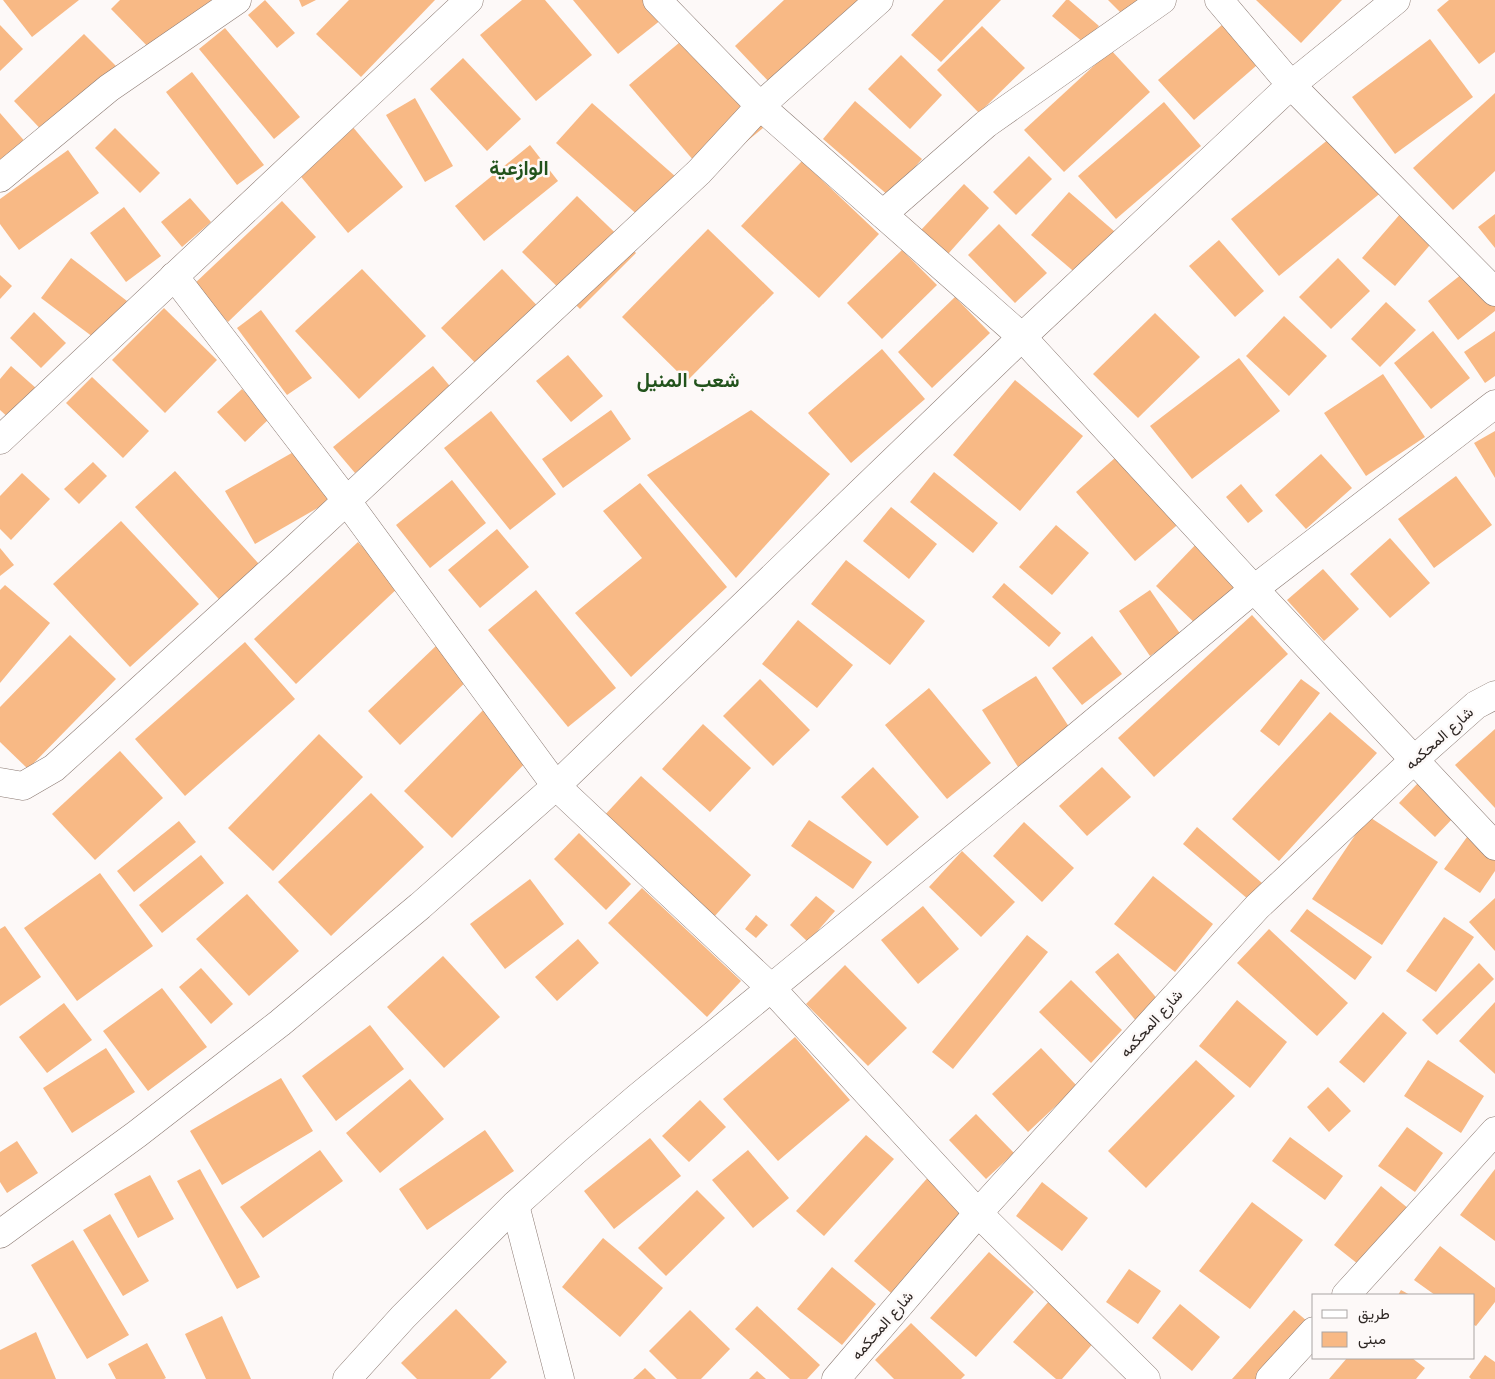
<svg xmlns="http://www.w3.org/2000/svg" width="1495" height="1379" font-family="Quicksand,Vazirmatn,sans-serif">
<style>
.building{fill:#f8b985}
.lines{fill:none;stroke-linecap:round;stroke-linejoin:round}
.minor-casing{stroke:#8b7a73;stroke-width:29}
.major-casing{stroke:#8b7a73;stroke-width:29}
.minor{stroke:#fff;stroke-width:28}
.major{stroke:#fff;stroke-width:28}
.labels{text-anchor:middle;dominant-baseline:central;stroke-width:5;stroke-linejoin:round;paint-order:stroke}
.street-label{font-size:15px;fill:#2d2623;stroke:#fdf9f8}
.district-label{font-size:20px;font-weight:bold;fill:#22531c;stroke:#fdf9f8}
</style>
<rect width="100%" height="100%" fill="#fdf9f8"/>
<g class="building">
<polygon points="3,0 79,0 32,37"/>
<polygon points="120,0 215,0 157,56 111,9"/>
<polygon points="265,0 295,33 277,48 248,15"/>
<polygon points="299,0 316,0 302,7"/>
<polygon points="349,0 435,0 361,77 316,34"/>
<polygon points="522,0 545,0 592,55 536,101 480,35"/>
<polygon points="573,0 661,0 671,12 618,54"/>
<polygon points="784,0 875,0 884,10 787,101 735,46"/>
<polygon points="944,0 1001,0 941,62 911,35"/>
<polygon points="1066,0 1069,0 1099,26 1084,43 1052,16"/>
<polygon points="1108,0 1142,0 1125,17"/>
<polygon points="1256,0 1342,0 1301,43"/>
<polygon points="1449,0 1495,0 1495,52 1479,64 1437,10"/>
<polygon points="1237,12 1272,52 1194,120 1158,80"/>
<polygon points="0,25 23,49 0,71"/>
<polygon points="982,26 1025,68 979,113 937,70"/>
<polygon points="225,28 300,117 274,139 199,49"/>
<polygon points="84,34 122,72 51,140 14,101"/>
<polygon points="686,37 763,128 706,175 629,85"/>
<polygon points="1430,39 1473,97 1395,154 1352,97"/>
<polygon points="1111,50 1150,92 1064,172 1024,130"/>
<polygon points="901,55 942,95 910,129 868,89"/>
<polygon points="463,58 521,119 487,151 430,89"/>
<polygon points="192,72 264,165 237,185 166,92"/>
<polygon points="1495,93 1495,171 1453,210 1413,168"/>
<polygon points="415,98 453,166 425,182 386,115"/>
<polygon points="855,101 922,159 889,196 823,139"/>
<polygon points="1164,102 1201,146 1116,219 1078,176"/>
<polygon points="592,103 684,184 649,225 556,143"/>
<polygon points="0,113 28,145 0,169"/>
<polygon points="1346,125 1394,182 1279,276 1231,219"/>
<polygon points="352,126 403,187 348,233 297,172"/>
<polygon points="115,128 160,173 140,193 95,148"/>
<polygon points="530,145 558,181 484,241 455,206"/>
<polygon points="68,150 99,193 19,250 0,224 0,199"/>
<polygon points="1029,156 1052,179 1016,215 993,192"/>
<polygon points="802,161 879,234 819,298 741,226"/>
<polygon points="964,184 989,208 948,254 921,230"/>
<polygon points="1069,192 1122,238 1085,281 1031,235"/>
<polygon points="577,196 636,253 580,309 522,252"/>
<polygon points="190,198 211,222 182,247 161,222"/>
<polygon points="282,201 316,237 228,322 193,285"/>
<polygon points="1408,205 1441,232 1395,286 1362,258"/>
<polygon points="124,207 161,256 126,282 90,233"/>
<polygon points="1495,214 1495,248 1478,227"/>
<polygon points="999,224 1047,273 1015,303 968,255"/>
<polygon points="708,229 774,293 687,381 622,317"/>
<polygon points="1219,240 1264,291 1235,317 1189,266"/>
<polygon points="902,250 937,285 882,339 847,303"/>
<polygon points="71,258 127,301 97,340 41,298"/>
<polygon points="1338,258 1370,291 1331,329 1299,297"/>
<polygon points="1472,266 1495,296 1495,311 1458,340 1428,301"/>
<polygon points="362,269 426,336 359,399 295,331"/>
<polygon points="502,269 551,320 490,378 441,328"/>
<polygon points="0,275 12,286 0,299"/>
<polygon points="955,297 990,333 932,388 898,352"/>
<polygon points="1386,302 1416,330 1380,367 1351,339"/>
<polygon points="164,308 217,360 165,413 112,360"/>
<polygon points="261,310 312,378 287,395 237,328"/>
<polygon points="34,312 66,343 41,368 10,338"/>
<polygon points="1155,313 1200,357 1138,418 1093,374"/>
<polygon points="1284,316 1327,356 1289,396 1246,356"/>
<polygon points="1433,331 1470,378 1431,409 1394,363"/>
<polygon points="1495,331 1495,376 1485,383 1464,352"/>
<polygon points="882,349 925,399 851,463 808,413"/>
<polygon points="568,355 603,396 571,422 536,381"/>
<polygon points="1239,358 1280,411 1192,479 1150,426"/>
<polygon points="11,366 37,389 10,419 0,410 0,379"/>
<polygon points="433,366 454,391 355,473 333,447"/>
<polygon points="1383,374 1425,437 1366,476 1324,413"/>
<polygon points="92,377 149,431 123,458 66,403"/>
<polygon points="1015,380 1083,436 1020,511 953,455"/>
<polygon points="242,389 270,418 245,442 217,412"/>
<polygon points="611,410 631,439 563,488 542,459"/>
<polygon points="751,410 830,474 736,578 647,475"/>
<polygon points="491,411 556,494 510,530 444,448"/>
<polygon points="1495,431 1495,478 1474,443"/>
<polygon points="304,446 335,498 255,544 225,491"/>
<polygon points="1123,451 1182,521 1135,561 1076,492"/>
<polygon points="1321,454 1352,488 1306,529 1275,495"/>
<polygon points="93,462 107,476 79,504 64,489"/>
<polygon points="175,471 267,573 227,608 135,507"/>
<polygon points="934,472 998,523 973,553 910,502"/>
<polygon points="22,473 50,499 11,540 0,529 0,496"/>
<polygon points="1456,476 1492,525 1434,568 1398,519"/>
<polygon points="452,480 486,523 430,568 396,525"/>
<polygon points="640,483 727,587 631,677 575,613 642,558 603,511"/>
<polygon points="1241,484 1263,511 1248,523 1226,497"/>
<polygon points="891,507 937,544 909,579 863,541"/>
<polygon points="121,521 199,604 130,667 53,584"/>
<polygon points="1056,525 1089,553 1052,595 1019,567"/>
<polygon points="497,529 529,567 480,608 448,570"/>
<polygon points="1390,538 1430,583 1390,618 1350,574"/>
<polygon points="1200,540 1243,581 1199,627 1156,586"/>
<polygon points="358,542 400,586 296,684 254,639"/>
<polygon points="0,548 14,565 0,576"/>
<polygon points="846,560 925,621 890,665 811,604"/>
<polygon points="1323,569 1359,609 1324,641 1287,600"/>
<polygon points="1004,583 1061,633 1049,647 992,597"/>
<polygon points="5,585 50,623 0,683 0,590"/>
<polygon points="536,590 616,688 568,727 488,630"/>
<polygon points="1150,590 1181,635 1150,656 1119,611"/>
<polygon points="1252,615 1288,654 1154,777 1118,738"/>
<polygon points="798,620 853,665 817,708 762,664"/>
<polygon points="70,635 116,679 28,769 0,742 0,707"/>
<polygon points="1092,636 1122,674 1082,705 1052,668"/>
<polygon points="245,642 295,699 185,796 135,739"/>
<polygon points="438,644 471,677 400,745 368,711"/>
<polygon points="1036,676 1073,733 1018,767 982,710"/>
<polygon points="760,679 810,730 773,766 723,716"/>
<polygon points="1301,679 1320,693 1279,746 1260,731"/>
<polygon points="929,688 991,763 947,799 885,725"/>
<polygon points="490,703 538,750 452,838 404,791"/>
<polygon points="1330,712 1377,753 1279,861 1232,819"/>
<polygon points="703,724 751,768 710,812 662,769"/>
<polygon points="1495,729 1495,808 1455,765"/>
<polygon points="319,734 363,777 273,871 228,828"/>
<polygon points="120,751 163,798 95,860 52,814"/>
<polygon points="873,767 919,817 887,846 841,797"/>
<polygon points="1102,767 1131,797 1087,836 1059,806"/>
<polygon points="641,776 751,875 714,917 602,818"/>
<polygon points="1418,783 1454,817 1435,837 1399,803"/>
<polygon points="371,793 424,847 331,936 278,882"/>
<polygon points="1368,816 1438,862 1382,945 1312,899"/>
<polygon points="809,820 872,862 853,889 791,846"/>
<polygon points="179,821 196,842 134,892 117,871"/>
<polygon points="1024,822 1074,868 1042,902 993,856"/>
<polygon points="1197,827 1269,889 1255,905 1183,844"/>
<polygon points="579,833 631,884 606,910 554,859"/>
<polygon points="1467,837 1495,856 1495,871 1480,893 1444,869"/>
<polygon points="962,851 1015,902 981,937 929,887"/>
<polygon points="201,855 224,883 162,933 139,905"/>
<polygon points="100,873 153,946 77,1001 24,928"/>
<polygon points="1153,876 1213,924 1175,972 1114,924"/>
<polygon points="530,879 564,924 505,969 470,924"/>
<polygon points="642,888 741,981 707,1017 608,923"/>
<polygon points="247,894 299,951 249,996 196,939"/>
<polygon points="816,896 835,911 808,942 790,925"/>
<polygon points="1495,898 1495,951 1469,922"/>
<polygon points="923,906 959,949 918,984 881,940"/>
<polygon points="1307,909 1372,957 1355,980 1290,931"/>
<polygon points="756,915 768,925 756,938 745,929"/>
<polygon points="1444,917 1474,937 1436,992 1406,971"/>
<polygon points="5,926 41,977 0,1006 0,929"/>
<polygon points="1269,929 1348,1003 1317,1036 1237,963"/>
<polygon points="1027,935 1048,952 953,1069 932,1052"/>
<polygon points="578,939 599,963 557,1001 535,977"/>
<polygon points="1118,953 1160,1002 1137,1022 1095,972"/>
<polygon points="443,956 500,1017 444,1068 387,1007"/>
<polygon points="1479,963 1494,979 1437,1035 1422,1020"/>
<polygon points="845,965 907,1028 868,1066 806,1004"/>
<polygon points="201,968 233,1004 211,1024 179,987"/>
<polygon points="1071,980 1122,1030 1091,1063 1039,1012"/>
<polygon points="162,988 207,1047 148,1091 103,1031"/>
<polygon points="1237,1000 1287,1042 1250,1088 1199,1046"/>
<polygon points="1495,1002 1495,1074 1459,1041"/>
<polygon points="64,1003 92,1040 47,1073 19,1037"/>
<polygon points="1383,1012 1407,1033 1364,1083 1339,1062"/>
<polygon points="370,1025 404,1069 336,1121 302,1076"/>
<polygon points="795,1037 850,1100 778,1161 723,1099"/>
<polygon points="106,1048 135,1092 72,1133 43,1088"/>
<polygon points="1041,1048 1077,1086 1028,1132 992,1094"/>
<polygon points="1196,1060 1235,1096 1146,1188 1108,1151"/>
<polygon points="1428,1060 1484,1096 1461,1133 1404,1096"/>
<polygon points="281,1078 313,1131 222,1185 190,1131"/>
<polygon points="410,1079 444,1119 380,1173 346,1133"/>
<polygon points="1328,1087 1351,1111 1329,1132 1307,1107"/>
<polygon points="700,1100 726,1127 689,1162 662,1136"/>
<polygon points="976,1114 1014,1153 986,1179 949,1140"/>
<polygon points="1407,1127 1443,1153 1415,1192 1378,1166"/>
<polygon points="485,1130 514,1171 427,1230 399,1189"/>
<polygon points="866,1135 894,1159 824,1236 796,1211"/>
<polygon points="1290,1137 1343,1176 1325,1200 1272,1161"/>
<polygon points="650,1138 681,1176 614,1229 584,1191"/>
<polygon points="17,1141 38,1173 7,1193 0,1182 0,1152"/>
<polygon points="320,1150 343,1181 263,1238 240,1207"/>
<polygon points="748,1150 789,1198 753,1228 712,1180"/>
<polygon points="200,1169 260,1277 237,1289 177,1181"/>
<polygon points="1495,1169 1495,1241 1460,1215"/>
<polygon points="931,1174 967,1206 891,1293 854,1261"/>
<polygon points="150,1175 174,1219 138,1238 114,1194"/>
<polygon points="1042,1182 1088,1218 1062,1251 1016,1216"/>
<polygon points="1381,1186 1409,1209 1363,1268 1334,1245"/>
<polygon points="697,1190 725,1218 666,1276 638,1248"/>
<polygon points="1252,1202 1303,1240 1250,1309 1199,1271"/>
<polygon points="110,1214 149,1281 123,1296 83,1230"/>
<polygon points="603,1238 663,1288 620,1337 562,1287"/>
<polygon points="73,1240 129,1335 87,1359 31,1265"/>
<polygon points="1440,1246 1495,1288 1495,1302 1476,1326 1474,1325 1474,1295 1435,1295 1414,1280"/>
<polygon points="989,1252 1034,1292 976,1357 930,1318"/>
<polygon points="832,1267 876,1304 842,1345 797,1309"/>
<polygon points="1129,1269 1161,1291 1138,1324 1106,1302"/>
<polygon points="1401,1290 1410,1295 1398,1295"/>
<polygon points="1050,1300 1096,1340 1062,1379 1056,1379 1013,1342"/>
<polygon points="1180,1304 1220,1337 1192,1371 1152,1338"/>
<polygon points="757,1306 820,1365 807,1379 790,1379 735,1329"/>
<polygon points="456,1309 507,1362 490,1379 417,1379 401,1363"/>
<polygon points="690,1310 730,1349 701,1379 677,1379 649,1351"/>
<polygon points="1294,1310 1314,1327 1274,1379 1232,1379"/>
<polygon points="222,1316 251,1379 206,1379 185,1334"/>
<polygon points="911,1323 965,1375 961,1379 894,1379 875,1360"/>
<polygon points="36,1332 56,1379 0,1379 0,1350"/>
<polygon points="147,1343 166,1378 164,1379 116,1379 108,1364"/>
<polygon points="1485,1355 1495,1362 1495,1379 1471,1379 1469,1377"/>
<polygon points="1347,1358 1412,1358 1425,1368 1416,1379 1329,1379"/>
<polygon points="645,1368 656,1379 633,1379"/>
<polygon points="757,1371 766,1379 749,1379"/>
</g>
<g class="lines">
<defs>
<g id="minor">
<polyline points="657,0 760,106 1022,337 1254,589 1495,846"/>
<polyline points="1219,0 1291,85 1495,292"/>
<polyline points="0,178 109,88 237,0"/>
<polyline points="883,214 986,124 1162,0"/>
<polyline points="174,276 346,500 556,786 771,988 978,1213 1146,1379"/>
<polyline points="0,440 469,0"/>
<polyline points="0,782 23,786 54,768 282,561 699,172 760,106 879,0"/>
<polyline points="515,1205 560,1379"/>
<polyline points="1346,1295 1495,1131"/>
<polyline points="347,1379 403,1317 515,1205 575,1151 637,1098 1044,764 1254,589 1495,404"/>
<polyline points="836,1379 978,1213 1257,907 1414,760 1476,705 1495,695"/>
<polyline points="1270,1379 1314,1331"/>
</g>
<polyline id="major" points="0,1234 137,1134 280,1023 420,906 556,786 1022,337 1291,85 1396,0"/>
</defs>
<use href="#minor" class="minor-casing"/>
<use href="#major" class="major-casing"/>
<use href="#minor" class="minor"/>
<use href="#major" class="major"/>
</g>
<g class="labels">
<g class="street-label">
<text transform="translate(1439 738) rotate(-42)">شارع المحكمه</text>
<text transform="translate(1151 1023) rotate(-48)">شارع المحكمه</text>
<text transform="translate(882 1325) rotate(-49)">شارع المحكمه</text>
</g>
<g class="district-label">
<text x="519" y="167">الوازعية</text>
<text x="688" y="379">شعب المنيل</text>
</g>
</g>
<rect x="1312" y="1294" width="162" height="65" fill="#fdf9f8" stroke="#aaa5a3"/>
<rect x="1322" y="1310" width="25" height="8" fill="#ffffff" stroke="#aaa5a3"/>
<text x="1358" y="1319" font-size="15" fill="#2d2623">طريق</text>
<rect x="1322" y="1332" width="25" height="15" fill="#f8b985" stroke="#aaa5a3"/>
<text x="1358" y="1344" font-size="15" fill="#2d2623">مبنى</text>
</svg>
